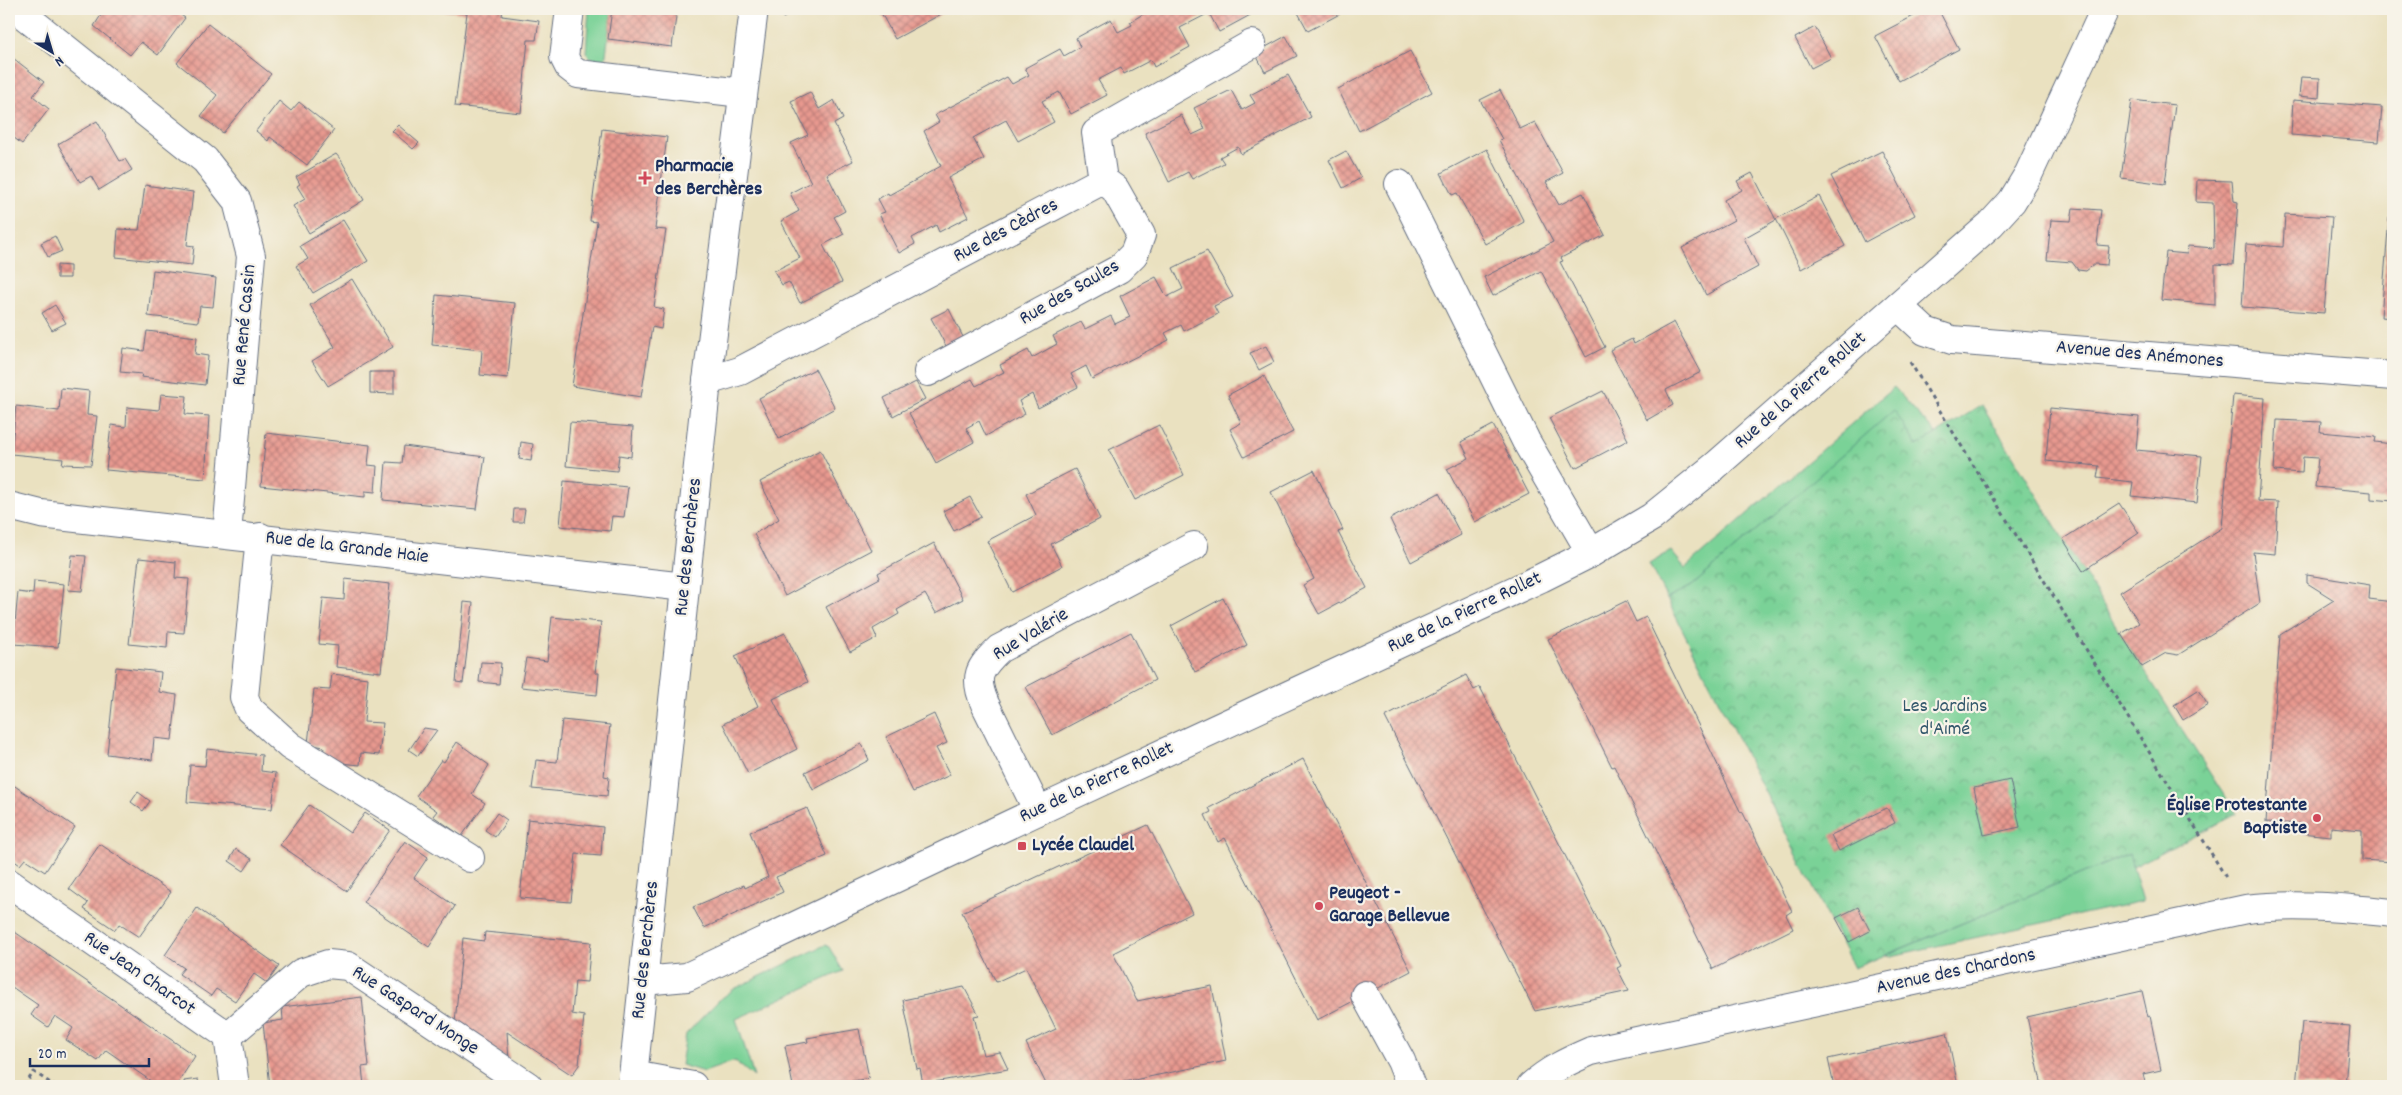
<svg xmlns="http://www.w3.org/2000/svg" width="2402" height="1095" font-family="Dekko,sans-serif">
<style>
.grass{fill:#7ad297;stroke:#4a807a}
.park{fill:url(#park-crowns);stroke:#4a807a}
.building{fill:url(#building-cross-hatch)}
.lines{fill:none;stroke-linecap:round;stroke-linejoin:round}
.minor-casing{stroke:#636d80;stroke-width:30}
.path{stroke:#636d80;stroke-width:3;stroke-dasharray:4 4;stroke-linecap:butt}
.minor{stroke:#fff;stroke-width:28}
.poi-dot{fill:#d1495b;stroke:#f7f3e8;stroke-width:2}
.labels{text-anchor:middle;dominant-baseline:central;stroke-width:4.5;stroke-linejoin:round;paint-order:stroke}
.poi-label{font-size:20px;font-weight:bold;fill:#1b2f5e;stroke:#f7f3e8;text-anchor:start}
.street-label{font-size:20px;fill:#1b2f5e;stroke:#f7f3e8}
.park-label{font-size:20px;fill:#33586c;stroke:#f7f3e8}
</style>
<defs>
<pattern id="park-crowns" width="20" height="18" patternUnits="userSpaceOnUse" patternTransform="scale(1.25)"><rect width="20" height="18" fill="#7ad297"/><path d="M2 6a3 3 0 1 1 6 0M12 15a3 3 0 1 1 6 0" fill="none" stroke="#63ab7e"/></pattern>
<pattern id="building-cross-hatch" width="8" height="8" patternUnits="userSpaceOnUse" patternTransform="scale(1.25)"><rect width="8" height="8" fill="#e8998f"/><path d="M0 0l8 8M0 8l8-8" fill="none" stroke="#bb7d78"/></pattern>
</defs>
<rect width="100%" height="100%" fill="#f7f3e8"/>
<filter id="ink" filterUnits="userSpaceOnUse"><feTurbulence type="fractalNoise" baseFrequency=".02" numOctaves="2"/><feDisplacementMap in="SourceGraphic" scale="10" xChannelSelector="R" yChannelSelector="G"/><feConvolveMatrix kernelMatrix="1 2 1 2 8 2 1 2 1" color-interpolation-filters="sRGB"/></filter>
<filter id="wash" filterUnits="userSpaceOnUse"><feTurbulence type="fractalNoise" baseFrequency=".0096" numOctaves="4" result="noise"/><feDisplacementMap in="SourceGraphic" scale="20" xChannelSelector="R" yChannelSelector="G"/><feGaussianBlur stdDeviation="1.12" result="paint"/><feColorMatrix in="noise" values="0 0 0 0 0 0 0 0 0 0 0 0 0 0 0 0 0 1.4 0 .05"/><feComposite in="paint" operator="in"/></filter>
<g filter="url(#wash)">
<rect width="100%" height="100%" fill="#eae1c0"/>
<g class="grass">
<polygon points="589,9 612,9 605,62 595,61 586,53"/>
<polygon points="1894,387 1936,434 1916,446 1894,411 1692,586 1667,599 1649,564 1671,551 1685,568"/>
<polygon points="2129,854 2143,901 1891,956 1886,955"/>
<polygon points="825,945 829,947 843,971 736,1019 754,1077 735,1061 704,1072 681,1065 686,1034 718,1001 734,989"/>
</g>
<polygon class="park" points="1982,405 2121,634 2236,814 2133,867 2129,854 1854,968 1667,599 1692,586 1894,410 1917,446"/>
<g id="blocks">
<g class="building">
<polygon points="99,9 173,9 185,18 158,55 141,42 130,55 94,26 103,12"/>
<polygon points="439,9 503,9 502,16 539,21 536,40 528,40 521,113 455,106 467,13 439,11"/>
<polygon points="612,9 677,9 672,47 608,39"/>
<polygon points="784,9 801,9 783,18"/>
<polygon points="879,9 946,9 947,11 895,39"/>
<polygon points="1147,9 1252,9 1254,13 1219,32 1209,13 1180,28 1190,47 1154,67 1151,60 1124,74 1121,68 1098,80 1107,95 1071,114 1059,92 1042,101 1054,122 1018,141 1006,120 973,138 984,159 948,178 968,217 939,232 936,225 912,238 915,244 899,253 879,214 885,212 878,199 888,193 889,195 941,166 924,131 939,122 935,115 1007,77 1012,84 1029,75 1025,68 1060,49 1064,56 1080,47 1076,38 1111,19 1118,32 1132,25 1130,22 1148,11"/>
<polygon points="1296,9 1349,9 1308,31"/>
<polygon points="1927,9 1938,9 1959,49 1899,81 1875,36"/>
<polygon points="208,24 271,74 223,133 201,116 217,95 177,63"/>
<polygon points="1815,27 1831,58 1811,68 1795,38"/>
<polygon points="1286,36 1297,56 1265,72 1255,53"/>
<polygon points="1410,51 1432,92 1359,131 1338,89"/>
<polygon points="9,55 44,82 33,96 49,109 22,144 9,134"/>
<polygon points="1288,75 1311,117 1241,154 1238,147 1220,157 1224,163 1192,179 1188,172 1169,182 1145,133 1181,115 1192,135 1205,129 1194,108 1231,90 1242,110 1255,103 1250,95"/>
<polygon points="2301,77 2320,78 2319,98 2299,96"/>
<polygon points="1500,90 1520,129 1535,122 1563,173 1546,182 1559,205 1583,193 1605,235 1561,258 1563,261 1560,262 1605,347 1586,357 1541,271 1493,296 1484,277 1553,242 1499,140 1502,139 1480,100"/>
<polygon points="810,92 819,109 834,100 843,119 834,124 853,161 827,174 845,211 834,217 844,234 823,245 842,282 800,303 789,282 782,285 774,271 800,258 781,221 799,211 790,193 811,182 791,143 808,135 791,101"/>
<polygon points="2132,100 2175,105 2165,184 2121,178"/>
<polygon points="2293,100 2382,107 2379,142 2291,135"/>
<polygon points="279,101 291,111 299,102 334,130 307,165 270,137 268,141 256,131"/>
<polygon points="97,121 120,161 125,159 132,170 99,190 91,176 80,182 58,144"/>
<polygon points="398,125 419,143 413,149 392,131"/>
<polygon points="602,129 667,137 655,229 666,230 654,307 664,309 661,329 652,327 641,397 572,386 597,222 590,221"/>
<polygon points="1487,149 1524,222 1485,244 1457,193 1452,195 1441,173"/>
<polygon points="1346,151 1361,178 1343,188 1329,160"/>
<polygon points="1882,151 1915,215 1865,242 1831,176"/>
<polygon points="336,154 341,160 364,200 309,233 293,206 305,199 297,186 300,184 296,177"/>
<polygon points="1752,173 1776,220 1744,238 1758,267 1706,295 1682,248 1734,220 1724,200 1742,190 1737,181"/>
<polygon points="2197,180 2232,181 2234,201 2238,202 2233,265 2215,264 2215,305 2161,300 2166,252 2187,254 2188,246 2214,248 2213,203 2196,202"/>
<polygon points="145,185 193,192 187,245 194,246 192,265 116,257 118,229 139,230"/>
<polygon points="1819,196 1845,246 1801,269 1776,219"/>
<polygon points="2073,208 2101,210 2097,245 2109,246 2107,265 2095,264 2086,271 2078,270 2072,262 2047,260 2051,220 2071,221"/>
<polygon points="2285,214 2332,217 2324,313 2242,307 2246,244 2283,247"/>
<polygon points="2389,217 2393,218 2393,318 2381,317"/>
<polygon points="343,220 368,261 313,293 296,266 308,259 300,246"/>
<polygon points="55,236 62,251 48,257 41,243"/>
<polygon points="1207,251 1233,297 1214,306 1218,314 1184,331 1181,325 1165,333 1169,340 1092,379 1086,366 1071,374 1078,387 1038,408 1032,394 1019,401 1025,414 986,436 979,421 966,428 974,442 936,463 909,413 972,379 976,386 1004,372 1000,365 1028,350 1032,358 1057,344 1053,336 1081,322 1085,329 1111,316 1115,324 1130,317 1120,296 1156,277 1167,297 1183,289 1173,268"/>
<polygon points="57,265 70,266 70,278 57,278"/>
<polygon points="153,270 216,278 213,307 200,306 198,322 148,316"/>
<polygon points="352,279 393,347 328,386 312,361 335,347 310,305"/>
<polygon points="436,295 515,303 508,378 480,375 482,350 432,345"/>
<polygon points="55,305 66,323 52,330 42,313"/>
<polygon points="949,309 963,337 946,346 931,318"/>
<polygon points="1674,322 1701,372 1666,390 1673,405 1647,420 1610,350 1632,339 1634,344"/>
<polygon points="147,331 197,337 195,354 208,356 205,385 141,377 142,374 120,372 123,348 144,351"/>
<polygon points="1266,346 1274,362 1259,370 1250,353"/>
<polygon points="815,369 835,408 779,439 759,398"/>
<polygon points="370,372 394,372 394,394 370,393"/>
<polygon points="1264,376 1293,432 1244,457 1230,429 1241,423 1228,395"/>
<polygon points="916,382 925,399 893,416 884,398"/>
<polygon points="61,388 89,391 87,415 97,416 91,465 62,464 63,459 11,454 16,406 59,411"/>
<polygon points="1603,391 1628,440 1575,468 1549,418"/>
<polygon points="161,394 187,396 185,414 209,416 205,479 106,470 111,425 126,427 127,407 159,410"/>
<polygon points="2233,395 2265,398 2258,501 2278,502 2275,554 2253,552 2260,603 2178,655 2166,653 2142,667 2121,634 2139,623 2120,592 2222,528"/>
<polygon points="2050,408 2139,417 2136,450 2202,456 2197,503 2131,496 2133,482 2097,478 2099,466 2046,461"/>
<polygon points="2277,420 2321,422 2320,432 2376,437 2375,442 2393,444 2393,501 2371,499 2371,492 2315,487 2318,458 2303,457 2302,473 2274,471"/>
<polygon points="570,422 633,427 631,457 619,455 617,471 566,466"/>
<polygon points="1159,425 1184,475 1135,500 1109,450"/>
<polygon points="1493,425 1529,494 1475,522 1447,469 1469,458 1461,442"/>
<polygon points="266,433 370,445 368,465 377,466 375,492 365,491 365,497 261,486"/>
<polygon points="521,442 533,444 531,461 519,459"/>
<polygon points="404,446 485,457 477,509 383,500 386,462 402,463"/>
<polygon points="820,450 871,550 785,596 754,534 779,519 760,482"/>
<polygon points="1075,469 1100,519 1051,544 1062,566 1012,592 987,541 1036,515 1026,494"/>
<polygon points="1314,470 1343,530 1338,532 1367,588 1319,614 1303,585 1314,579 1271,492"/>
<polygon points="564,481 628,487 624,517 612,516 610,531 560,526"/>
<polygon points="1439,493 1461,535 1411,562 1390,519"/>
<polygon points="970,497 981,517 954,531 943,511"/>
<polygon points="2119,503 2139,533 2083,571 2063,539"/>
<polygon points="514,509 525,509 523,522 513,522"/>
<polygon points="934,543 963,599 936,613 925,594 897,610 899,614 873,629 877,638 850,652 826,607 880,578 878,573"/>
<polygon points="72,555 86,556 82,591 68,590"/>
<polygon points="139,558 176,562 175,578 189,579 184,633 168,632 167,648 129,644"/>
<polygon points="2307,575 2370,585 2369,599 2393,602 2393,862 2362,860 2362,830 2331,827 2331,836 2300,833 2300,824 2266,822 2280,634 2334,600 2307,583"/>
<polygon points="345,579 390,584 381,672 336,667 338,646 319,644 323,598 344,600"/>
<polygon points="34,581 64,584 58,647 13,644 18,592 33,594"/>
<polygon points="1223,598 1247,645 1195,672 1171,626"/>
<polygon points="1626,601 1636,622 1646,617 1741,813 1742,811 1792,911 1786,915 1793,929 1713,969 1614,766 1612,767 1548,639"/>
<polygon points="464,602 473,603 463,683 456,682"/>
<polygon points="552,617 601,622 595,673 599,673 597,695 521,687 526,658 547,661"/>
<polygon points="1131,632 1155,680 1052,735 1026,687"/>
<polygon points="785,633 808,682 773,699 797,749 748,774 723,724 758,706 735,656"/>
<polygon points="481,662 501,663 499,684 479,682"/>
<polygon points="116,667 161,672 159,692 177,695 172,740 154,738 152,760 107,754"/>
<polygon points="332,674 368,678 364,722 383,723 379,755 361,753 360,765 322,761 324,747 308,744 314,689 330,690"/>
<polygon points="1466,675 1474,690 1480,687 1621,966 1617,968 1629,991 1535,1011 1385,717"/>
<polygon points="2198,690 2208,705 2183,720 2174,705"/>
<polygon points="934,714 947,743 936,748 950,775 913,792 886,737"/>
<polygon points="562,720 610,725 604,776 609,777 607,796 532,789 536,760 557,762"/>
<polygon points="424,728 437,730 418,756 409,750"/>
<polygon points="457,742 489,765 472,794 485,803 462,836 433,816 437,811 416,796 441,760 444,762"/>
<polygon points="862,744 869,760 813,790 805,772"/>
<polygon points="207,749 262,755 261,771 276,773 272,809 187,802 190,765 205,766"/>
<polygon points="1303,759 1411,971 1317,1020 1225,838 1218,842 1205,815 1211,812 1209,808"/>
<polygon points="2010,780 2020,827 1984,835 1974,788"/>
<polygon points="9,782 75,827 45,872 25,859 20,865 9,857"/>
<polygon points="138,792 150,801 143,811 131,802"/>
<polygon points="309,805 350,833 365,813 390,830 347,891 280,845"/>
<polygon points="807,808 827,856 776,877 783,892 704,928 693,907 744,885 745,888 768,877 750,832"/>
<polygon points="1887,808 1895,823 1839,851 1831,835"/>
<polygon points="497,813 507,820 495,837 485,830"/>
<polygon points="528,819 603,827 601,856 576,854 571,902 520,898"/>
<polygon points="1148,825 1192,913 1113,953 1137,1001 1212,986 1226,1061 1105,1086 1047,1086 1026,1043 1056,1029 1026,968 996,982 962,912"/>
<polygon points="405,841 428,857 414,878 455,906 429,947 363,902"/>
<polygon points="100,844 171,892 139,937 119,924 115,930 84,909 88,903 69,889"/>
<polygon points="236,849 252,859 244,871 229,861"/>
<polygon points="1858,907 1870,931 1849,942 1836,918"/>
<polygon points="197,908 279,966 267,983 254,974 235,1001 216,989 211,996 179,974 184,968 165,955"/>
<polygon points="9,928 195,1056 176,1086 158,1086 106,1050 98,1061 66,1040 73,1028 55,1016 48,1027 31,1015 38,1005 9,985"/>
<polygon points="485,932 591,942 587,982 575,981 572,1014 584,1016 579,1065 572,1075 507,1032 509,1060 455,1023 463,938 484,941"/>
<polygon points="964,987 979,1015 974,1016 983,1055 1000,1052 1008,1069 923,1084 920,1068 917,1069 903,1000"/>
<polygon points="2142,991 2148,1017 2150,1016 2161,1070 2143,1074 2146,1086 2042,1086 2027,1017"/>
<polygon points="362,997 369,1066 362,1067 364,1086 270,1086 263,1023 283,1020 282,1007"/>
<polygon points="2302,1022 2350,1026 2345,1086 2296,1086"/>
<polygon points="859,1029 869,1078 829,1086 793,1086 785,1046 808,1042 807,1038"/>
<polygon points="1947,1033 1958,1086 1834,1086 1828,1059"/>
<polygon points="198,1079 199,1086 185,1086 184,1081"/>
</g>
</g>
</g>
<g filter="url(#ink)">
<use href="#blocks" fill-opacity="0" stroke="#636d80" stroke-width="1"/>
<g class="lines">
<defs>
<g id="minor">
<polyline points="16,9 205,160 237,201 251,256 227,534"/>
<polyline points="570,9 564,57 569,67 578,74 742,93"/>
<polyline points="1399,184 1526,441 1591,553"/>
<polyline points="1898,306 1925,331 1952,340 2393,376"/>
<polyline points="928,372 1119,269 1134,254 1141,235 1115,189 1103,180"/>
<polyline points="707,381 740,371 1103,180 1096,133 1252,44"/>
<polyline points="9,506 41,514 685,587"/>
<polyline points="260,537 244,697 249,709 290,746 470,858"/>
<path d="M 1038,811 L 985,704 C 973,677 979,668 999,649 L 1194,546"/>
<polyline points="9,883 228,1036 235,1086"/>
<polyline points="643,981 687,977 1038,811 1541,578 1591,553 1652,517 1714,467 1991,224 2012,201 2029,173 2105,9"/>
<polyline points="1365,995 1401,1061 1411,1086"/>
<polyline points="228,1036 301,973 328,964 348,966 528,1086"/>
<polyline points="633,1075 693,1086"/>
<polyline points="632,1086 707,381 754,9"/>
<path d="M 1531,1086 C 1549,1070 1568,1061 1591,1051 L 2246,909 C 2296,903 2344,908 2393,913"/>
</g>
</defs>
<use href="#minor" class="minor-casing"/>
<g class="path">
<polyline points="1910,362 2227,879"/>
<polyline points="24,1086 34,1072 55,1086"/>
</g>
<use href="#minor" class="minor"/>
</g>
</g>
<g class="poi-dot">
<path d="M642.5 170.5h5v5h5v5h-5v5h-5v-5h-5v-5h5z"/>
<circle cx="2317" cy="818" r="5"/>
<rect x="1017" y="841" width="10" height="10" rx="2.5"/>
<circle cx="1319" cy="906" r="5"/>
</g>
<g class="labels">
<g class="poi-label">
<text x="655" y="167">Pharmacie<tspan x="655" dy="23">des Berchères</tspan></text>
<text x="2307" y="806" text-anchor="end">Église Protestante<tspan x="2307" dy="23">Baptiste</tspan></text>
<text x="1032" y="846">Lycée Claudel</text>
<text x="1329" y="894">Peugeot -<tspan x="1329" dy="23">Garage Bellevue</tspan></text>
</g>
<g class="street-label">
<text transform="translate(1006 231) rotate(-28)">Rue des Cèdres</text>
<text transform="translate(1070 293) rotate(-30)">Rue des Saules</text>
<text transform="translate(245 325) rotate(-85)">Rue René Cassin</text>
<text transform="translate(2140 355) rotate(5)">Avenue des Anémones</text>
<text transform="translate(1801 391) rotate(-41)">Rue de la Pierre Rollet</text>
<text transform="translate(689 547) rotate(-84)">Rue des Berchères</text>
<text transform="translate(347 548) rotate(7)">Rue de la Grande Haie</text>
<text transform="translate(1465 613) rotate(-25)">Rue de la Pierre Rollet</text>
<text transform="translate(1031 635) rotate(-31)">Rue Valérie</text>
<text transform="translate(1097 783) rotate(-25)">Rue de la Pierre Rollet</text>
<text transform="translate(646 950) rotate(-84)">Rue des Berchères</text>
<text transform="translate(1956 972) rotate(-12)">Avenue des Chardons</text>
<text transform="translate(139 974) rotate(35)">Rue Jean Charcot</text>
<text transform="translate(415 1011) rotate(33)">Rue Gaspard Monge</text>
</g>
<g class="park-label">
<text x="1945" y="707">Les Jardins<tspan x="1945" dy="23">d'Aimé</tspan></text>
</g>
</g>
<rect width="2402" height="1095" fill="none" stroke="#f7f3e8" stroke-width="30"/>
<g transform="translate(52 52) rotate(142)" stroke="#f7f3e8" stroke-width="4" paint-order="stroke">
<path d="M0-4L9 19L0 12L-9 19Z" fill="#1b2f5e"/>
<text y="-8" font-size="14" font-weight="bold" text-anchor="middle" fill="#1b2f5e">N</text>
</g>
<path d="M30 1058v8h119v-8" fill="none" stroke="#1b2f5e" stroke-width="2.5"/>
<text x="38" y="1058" font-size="15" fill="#1b2f5e" stroke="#f7f3e8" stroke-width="4" paint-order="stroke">20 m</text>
</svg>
